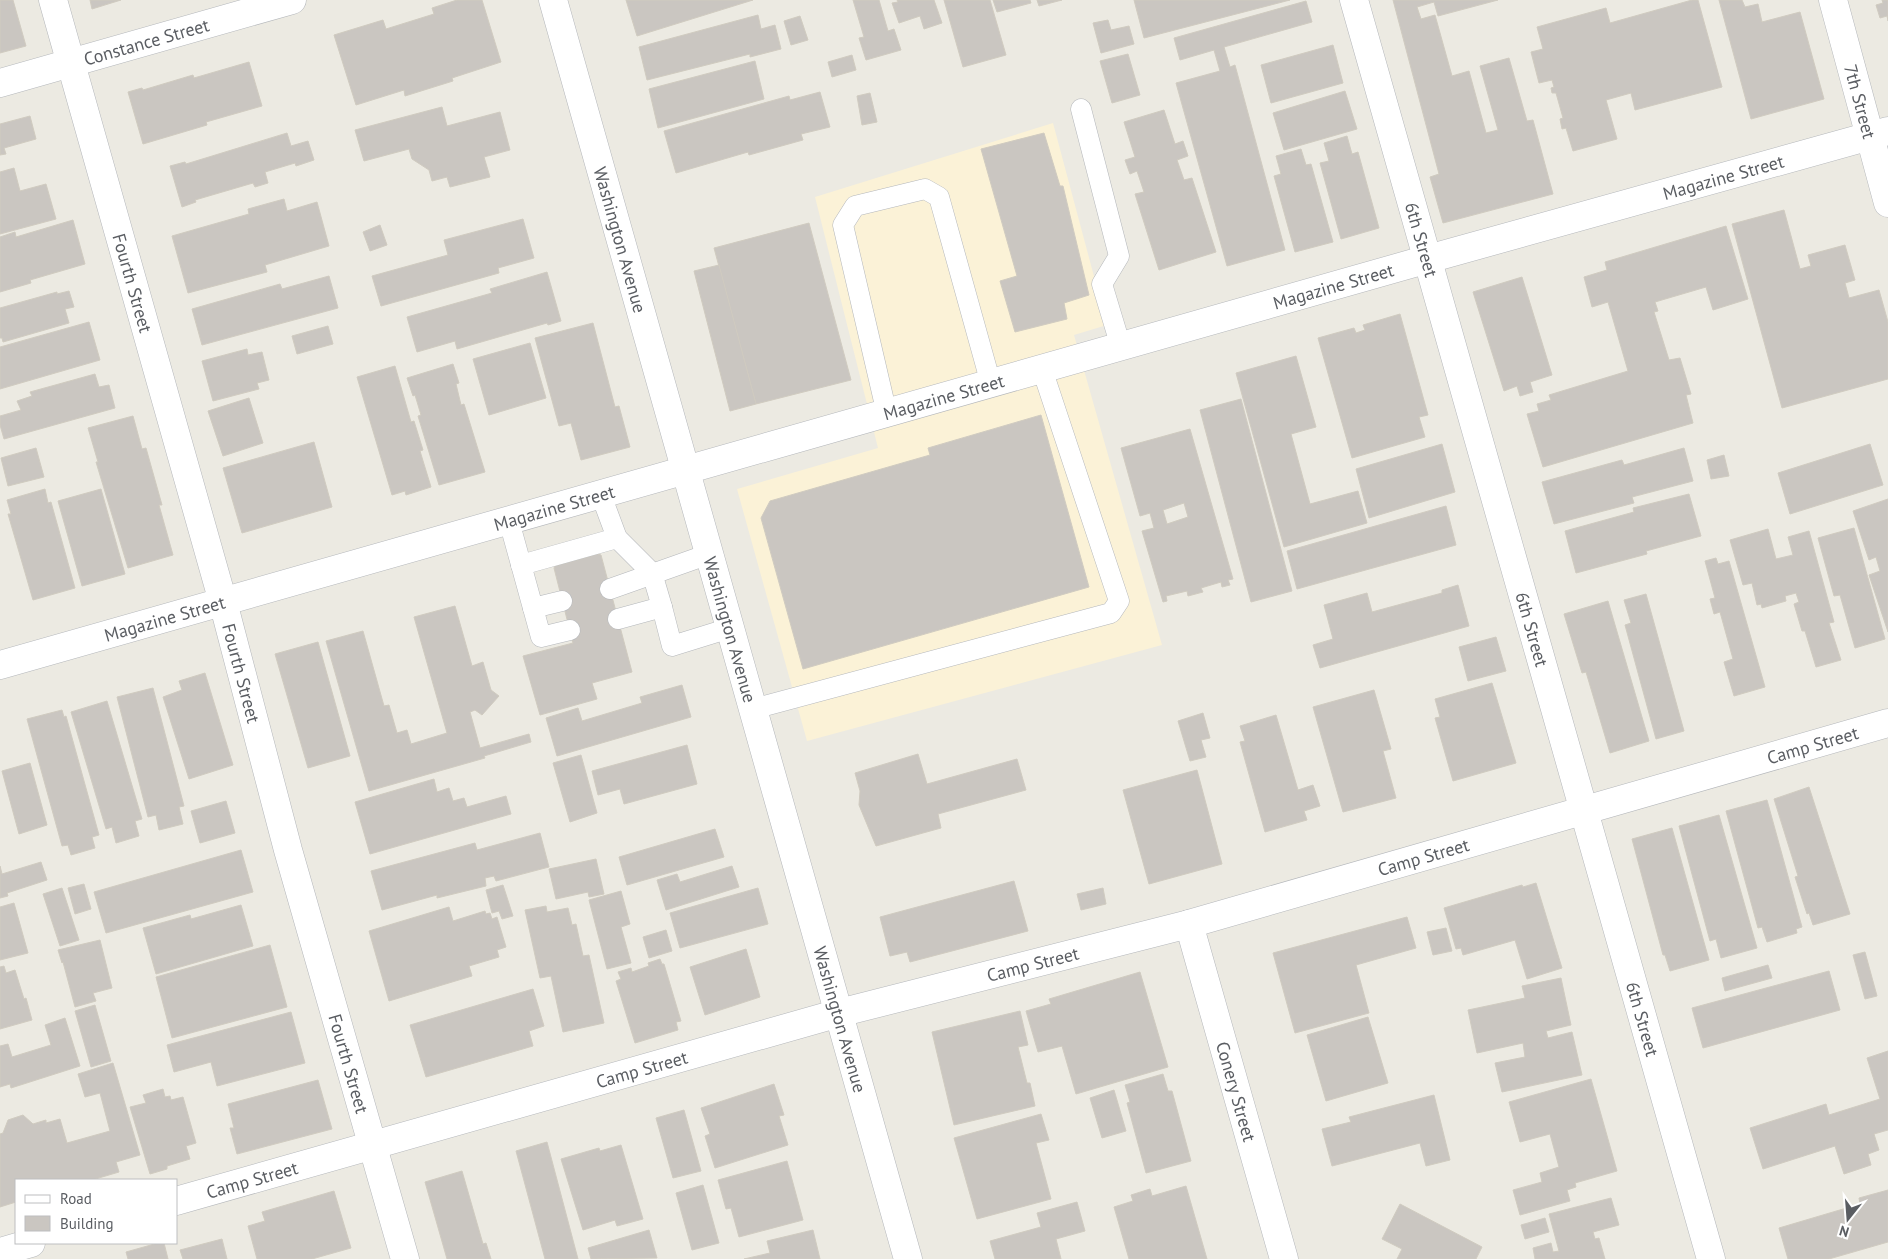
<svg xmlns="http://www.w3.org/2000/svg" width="1888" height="1259" font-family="'PT Sans',sans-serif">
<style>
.commercial{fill:#fbf2d7}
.building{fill:#cac6c1;stroke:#d0cbc0;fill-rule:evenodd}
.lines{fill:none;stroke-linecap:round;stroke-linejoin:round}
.service-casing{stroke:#b4b7bb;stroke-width:21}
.minor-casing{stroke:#b4b7bb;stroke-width:29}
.tertiary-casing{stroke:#b4b7bb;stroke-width:29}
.service{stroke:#fff;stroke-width:20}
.minor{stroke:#fff;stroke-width:28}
.tertiary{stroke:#fff;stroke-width:28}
.labels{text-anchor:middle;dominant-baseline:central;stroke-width:4;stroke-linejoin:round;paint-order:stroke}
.street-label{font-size:18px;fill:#5a5d62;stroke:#fff}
</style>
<rect width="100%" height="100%" fill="#eceae2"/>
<polygon class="commercial" points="1053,123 1107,325 1074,335 1162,645 807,741 737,489 878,448 815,197"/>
<g class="building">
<polygon points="0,0 13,0 26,46 0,53"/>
<polygon points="90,0 121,0 92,9"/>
<polygon points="457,0 482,0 501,62 452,78 453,81 405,96 404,90 356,105 334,35 383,20 386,29 434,14 432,8"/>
<polygon points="626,0 753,0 637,36"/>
<polygon points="853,0 879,0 888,31 894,29 901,50 866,60 859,38 864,37"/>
<polygon points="897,0 934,0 942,23 924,29 920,16 899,23 892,3 898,2"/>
<polygon points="944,0 990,0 1006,55 963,67"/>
<polygon points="993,0 1030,0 1031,3 997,12"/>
<polygon points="1037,0 1062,0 1039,6"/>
<polygon points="1134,0 1290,0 1144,38"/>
<polygon points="1393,0 1498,0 1438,16 1434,2 1417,7 1421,19 1435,15 1452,76 1469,71 1486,133 1498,130 1480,66 1509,58 1527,121 1533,120 1553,194 1443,223 1430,177 1439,174"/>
<polygon points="1692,0 1698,0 1722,87 1635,110 1631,93 1606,100 1617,139 1573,151 1566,128 1562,129 1560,119 1563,118 1556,93 1552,93 1551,88 1554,87 1552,80 1539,83 1531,52 1543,49 1537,27 1606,8 1610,23"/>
<polygon points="1719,0 1742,0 1745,7 1758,4 1762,22 1800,12 1824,99 1751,119"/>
<polygon points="1882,0 1888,0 1888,21 1887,16 1880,18 1876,5 1883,3"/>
<polygon points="1306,1 1312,22 1224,47 1230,67 1235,65 1285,250 1227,266 1176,83 1220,71 1214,50 1180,60 1174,38"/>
<polygon points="758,15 761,29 775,25 781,49 750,57 750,54 647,80 639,47"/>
<polygon points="800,16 808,40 791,45 784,21"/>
<polygon points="1108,20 1111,30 1129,26 1134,44 1101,53 1093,23"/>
<polygon points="1333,45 1343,83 1271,103 1261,65"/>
<polygon points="1128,54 1140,95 1112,103 1100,61"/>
<polygon points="852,55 856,70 832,77 828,62"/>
<polygon points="755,61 764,99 658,128 649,89"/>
<polygon points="249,62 262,106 206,122 207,125 143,144 128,92 142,88 143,90 193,75 194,78"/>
<polygon points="1345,91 1357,129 1284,150 1273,113"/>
<polygon points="820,92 830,127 801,134 803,140 749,155 748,152 676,173 664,131 789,96 790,100"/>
<polygon points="870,93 877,122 862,125 857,96"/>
<polygon points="442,107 447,126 500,112 510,150 484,157 490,177 450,187 447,177 432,181 429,170 412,159 409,149 364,161 355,130"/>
<polygon points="1164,110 1175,144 1183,141 1188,156 1177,160 1184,180 1192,178 1216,252 1159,270 1135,194 1144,192 1137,171 1130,174 1125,160 1135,157 1124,122"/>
<polygon points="30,116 36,139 4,148 6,154 0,155 0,124"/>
<polygon points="287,133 291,146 308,141 314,160 296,166 295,163 265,172 268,183 255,187 253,183 195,200 196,202 182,207 170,166 185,162 186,164"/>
<polygon points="1044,133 1060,186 1063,186 1089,295 1064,303 1067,319 1015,332 1000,281 1017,276 981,149"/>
<polygon points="1347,136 1352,154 1358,152 1379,228 1341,239 1320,163 1329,161 1324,143"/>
<polygon points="1301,149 1306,165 1311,164 1333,242 1295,252 1274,176 1281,174 1276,156"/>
<polygon points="14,168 20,191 46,184 56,219 0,234 0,172"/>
<polygon points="284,199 287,211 317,202 329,246 265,265 267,272 188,293 172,236 249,214 248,209"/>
<polygon points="1784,210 1800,269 1811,266 1808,255 1845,245 1855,280 1845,283 1849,298 1879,290 1888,322 1888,379 1782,408 1732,224"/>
<polygon points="523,219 534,258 498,268 499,273 381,306 372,276 448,255 444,240"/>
<polygon points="73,220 85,264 30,280 31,283 0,292 0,237 15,232 16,237"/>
<polygon points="809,223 851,380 756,404 714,248"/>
<polygon points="380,225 387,245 370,251 363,232"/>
<polygon points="1726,226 1748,299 1713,310 1706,287 1655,302 1658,311 1654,312 1669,360 1680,358 1691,394 1686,395 1693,423 1543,467 1527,414 1539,411 1537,404 1551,400 1549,395 1628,371 1608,302 1592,307 1584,277 1607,270 1605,262"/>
<polygon points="719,265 756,404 730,411 694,271"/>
<polygon points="547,272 561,321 548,325 547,323 457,349 455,341 417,352 407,317 492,293 490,289"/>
<polygon points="329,276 338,308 202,345 192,309 280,284 282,289"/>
<polygon points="1522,277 1552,375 1530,382 1533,392 1520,396 1517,386 1504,391 1473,292"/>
<polygon points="69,291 74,307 65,309 69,323 3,342 2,338 0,338 0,308 57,292 57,294"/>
<polygon points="1400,314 1428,415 1419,417 1425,437 1352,458 1318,338 1354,328 1356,333 1365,330 1363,325"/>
<polygon points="89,322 100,360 0,389 0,347"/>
<polygon points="593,323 615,407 619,406 630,447 581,460 571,423 559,426 535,338"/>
<polygon points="328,326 333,344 297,354 292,336"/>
<polygon points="530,343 546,398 489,415 473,359"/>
<polygon points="247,349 248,355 262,352 269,380 257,383 259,389 213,401 202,361"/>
<polygon points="1296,356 1316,427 1291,434 1310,504 1358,491 1367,523 1284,547 1236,373"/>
<polygon points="453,364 459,383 456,384 461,405 464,404 485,472 439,485 418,416 421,415 415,395 413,396 407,378"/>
<polygon points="395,366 411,422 414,421 423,450 420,451 431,487 406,495 405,491 392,495 357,377"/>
<polygon points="95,374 99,387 109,385 115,408 4,439 0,425 0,416 21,410 17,401 32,396 30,392"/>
<polygon points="249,398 263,443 223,456 208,411"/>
<polygon points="1241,399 1292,591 1251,602 1200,410"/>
<polygon points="1041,415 1089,587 803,669 761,518 770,501 930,455 928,448"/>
<polygon points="133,416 142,449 146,448 162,505 159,505 173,555 128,568 96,462 98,462 88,428"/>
<path d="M 1190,429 L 1233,579 L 1228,580 L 1230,585 L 1222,587 L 1221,582 L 1201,588 L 1203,592 L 1188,596 L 1187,591 L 1166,596 L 1167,601 L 1163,602 L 1142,531 L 1154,528 L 1150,513 L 1140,516 L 1121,448 ZM 1184,503 L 1188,517 L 1167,524 L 1163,510 Z"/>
<polygon points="314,442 332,507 242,533 223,468"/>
<polygon points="1442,444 1455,492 1369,518 1356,469"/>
<polygon points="1870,444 1883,485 1790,514 1778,473"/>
<polygon points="36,448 44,477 8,486 1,458"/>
<polygon points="1684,448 1693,481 1632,497 1634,503 1554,524 1542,482 1622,460 1624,465"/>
<polygon points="1724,455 1729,476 1711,479 1707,460"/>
<polygon points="45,489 48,503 51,502 75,588 33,600 8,514 11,514 7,500"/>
<polygon points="101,489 125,574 82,586 58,501"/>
<polygon points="1689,494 1701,536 1646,551 1647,554 1576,573 1565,531 1634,512 1633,508"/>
<polygon points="1888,499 1888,632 1869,575 1880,571 1876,557 1869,560 1853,511"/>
<polygon points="1446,506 1456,545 1297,589 1287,551"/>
<polygon points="1854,528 1885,639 1855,648 1840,595 1834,596 1818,538"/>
<polygon points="1768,529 1776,559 1793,555 1788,537 1809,531 1834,622 1829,623 1841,660 1816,667 1805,631 1802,631 1794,604 1799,602 1796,593 1785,596 1786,601 1762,608 1761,604 1757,605 1752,583 1743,585 1730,540"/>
<polygon points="598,554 601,555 632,672 592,683 597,699 540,715 523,656 573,643 554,568 555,566"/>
<polygon points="1716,558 1718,564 1729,561 1765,687 1734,696 1724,662 1733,659 1720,612 1714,614 1710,599 1715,598 1705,561"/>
<polygon points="1458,585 1469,626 1320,668 1313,645 1333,639 1324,605 1367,593 1372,612 1442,593 1442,590"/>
<polygon points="1646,594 1684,731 1656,739 1625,625 1631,623 1624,600"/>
<polygon points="1608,601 1649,741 1610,753 1586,672 1582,673 1564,614"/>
<polygon points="455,606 472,666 483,662 491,690 499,696 482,715 475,710 470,712 480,748 529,734 531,742 484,756 485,758 369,791 326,641 363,631 384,706 389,705 397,733 407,730 411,744 447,733 414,617"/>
<polygon points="1496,637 1506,671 1468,681 1459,647"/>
<polygon points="318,642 350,756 308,768 275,654"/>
<polygon points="205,673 233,765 189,779 163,697 182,690 179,681"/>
<polygon points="1492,683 1516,763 1453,781 1435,718 1440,717 1435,699"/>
<polygon points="682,685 691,717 557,756 546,718 578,708 582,721 642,703 640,697"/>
<polygon points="153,688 184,806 179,807 183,824 159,830 156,815 148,817 117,697"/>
<polygon points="1374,690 1391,749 1383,751 1396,798 1343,812 1313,707"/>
<polygon points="107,701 142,819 135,821 139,836 116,843 112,827 106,829 71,712"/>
<polygon points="62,710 64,717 66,716 99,835 92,837 95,848 71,855 68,845 62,846 27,719"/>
<polygon points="1203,713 1210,738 1201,740 1206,757 1190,761 1178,721"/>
<polygon points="1276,715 1298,790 1313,785 1320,806 1304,811 1307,820 1265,832 1240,742 1245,741 1240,726"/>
<polygon points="687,745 697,784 624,804 620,789 598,795 592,771"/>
<polygon points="918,754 927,784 1017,759 1026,790 938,814 941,828 876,846 859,805 860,791 855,773"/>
<polygon points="581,755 597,813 570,822 553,763"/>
<polygon points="30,763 47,825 19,834 2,771"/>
<polygon points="1197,770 1222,864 1149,884 1123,790"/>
<polygon points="434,779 437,792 449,788 453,801 464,798 467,807 506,796 511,814 370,854 355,802"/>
<polygon points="1809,787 1850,914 1813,925 1809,913 1807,914 1795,877 1798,876 1774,799"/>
<polygon points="1767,800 1802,927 1796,929 1797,933 1767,942 1762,927 1758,928 1726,811"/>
<polygon points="226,801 235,833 200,843 191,811"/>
<polygon points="1719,815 1757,948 1721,958 1716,939 1710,941 1679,826"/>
<polygon points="1672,828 1709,960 1670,971 1665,955 1663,955 1632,839"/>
<polygon points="715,829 724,857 627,885 619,857"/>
<polygon points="540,833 549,867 496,881 494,876 485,878 486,886 437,898 437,895 382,910 371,871 475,843 477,850"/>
<polygon points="241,850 253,892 106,933 94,892"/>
<polygon points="596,859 604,894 589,897 588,892 556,899 549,869"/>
<polygon points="41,862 47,880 7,893 8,896 0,898 0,866 2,874"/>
<polygon points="732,866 739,887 666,910 657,880 677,874 680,882"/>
<polygon points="1014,881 1028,931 910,962 907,952 890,956 880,917"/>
<polygon points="1536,883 1562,968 1527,979 1515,940 1463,955 1461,948 1456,949 1444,908 1522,885 1523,887"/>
<polygon points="84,884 91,909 75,914 68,888"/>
<polygon points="503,885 513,916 502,919 499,911 492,913 486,890"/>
<polygon points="62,888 79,940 60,946 43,894"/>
<polygon points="758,888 768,924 680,948 670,913"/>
<polygon points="1103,888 1106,904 1081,910 1077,894"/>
<polygon points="621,891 630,924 621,927 631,963 607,969 589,900"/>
<polygon points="14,903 28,953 0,960 0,907"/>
<polygon points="241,905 253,946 156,974 143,928 190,915 191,919"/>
<polygon points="546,906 547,912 568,908 572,925 576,924 583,956 589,955 604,1023 563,1032 551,976 540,978 525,910"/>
<polygon points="449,907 453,921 485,911 486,914 490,913 492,919 497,917 506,947 497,950 499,957 469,966 472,976 389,1001 369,931"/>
<polygon points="1407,917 1416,948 1356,965 1369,1013 1295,1033 1273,953"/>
<polygon points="1446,928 1452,951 1433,955 1427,932"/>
<polygon points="666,930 672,951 649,958 643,937"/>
<polygon points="100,940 112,988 93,993 96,1001 75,1007 63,962 62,963 58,950"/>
<polygon points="270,945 287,1007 172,1038 156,977"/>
<polygon points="746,949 760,997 705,1015 690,967"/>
<polygon points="1865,952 1877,996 1865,999 1853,955"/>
<polygon points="660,959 662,964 664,964 681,1021 676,1022 678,1030 635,1043 616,981 621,979 618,972 631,968 632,972 649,966 648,963"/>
<polygon points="1768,965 1772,978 1725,991 1722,978"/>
<polygon points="4,966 6,973 15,970 24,999 26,998 32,1020 0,1029 0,967"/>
<polygon points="1829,971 1840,1010 1703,1048 1692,1008"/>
<polygon points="1140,972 1168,1067 1076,1094 1062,1046 1038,1052 1026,1011 1051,1004 1049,999"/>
<polygon points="1561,978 1571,1025 1546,1031 1548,1038 1572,1032 1582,1075 1502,1092 1495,1063 1525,1057 1523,1043 1477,1053 1468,1010 1525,998 1522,986"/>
<polygon points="533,989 544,1026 529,1031 533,1046 426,1077 410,1025"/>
<polygon points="95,1005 111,1061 91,1067 75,1011"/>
<polygon points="1020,1011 1028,1045 1018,1047 1027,1083 1030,1083 1035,1106 954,1125 932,1032"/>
<polygon points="291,1012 305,1063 217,1086 211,1062 174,1072 167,1045"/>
<polygon points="1368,1017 1388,1083 1326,1101 1307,1035"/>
<polygon points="65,1018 80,1066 11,1088 10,1084 0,1087 0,1046 8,1044 12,1057 51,1045 45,1025"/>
<polygon points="1888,1051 1888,1130 1874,1134 1879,1150 1868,1154 1871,1165 1844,1174 1835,1146 1763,1169 1750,1128 1826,1104 1829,1115 1880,1099 1867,1058"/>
<polygon points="113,1063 140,1155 116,1162 119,1172 92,1180 16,1180 16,1202 0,1207 0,1134 3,1133 8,1120 23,1115 33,1124 46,1120 46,1123 60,1119 67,1143 110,1131 100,1093 85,1097 78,1074"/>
<polygon points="1163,1074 1168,1091 1172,1091 1191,1161 1146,1173 1127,1103 1130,1102 1125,1085"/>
<polygon points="1591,1079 1617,1171 1575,1183 1576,1187 1567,1190 1570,1201 1520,1215 1513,1190 1542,1182 1540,1173 1559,1167 1550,1134 1520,1142 1509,1102"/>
<polygon points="318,1080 332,1129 237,1154 230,1128 234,1128 228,1104"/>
<polygon points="774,1084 784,1115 779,1116 788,1145 715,1168 705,1136 710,1134 701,1108"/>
<polygon points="163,1089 165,1097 170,1096 171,1100 183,1097 196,1143 186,1146 190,1159 167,1166 167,1169 150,1174 130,1107 146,1103 143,1095"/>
<polygon points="1114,1090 1126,1131 1102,1138 1090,1098"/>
<polygon points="1434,1095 1450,1160 1426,1166 1420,1143 1332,1166 1322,1129 1351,1122 1349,1117"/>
<polygon points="684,1110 701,1171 673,1178 656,1118"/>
<polygon points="1041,1114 1049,1140 1036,1143 1051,1199 977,1219 954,1138"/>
<polygon points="547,1142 578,1259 545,1259 516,1151"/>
<polygon points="621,1145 643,1219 617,1226 615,1220 583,1230 561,1159 599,1148 600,1151"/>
<polygon points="787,1161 803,1220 739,1237 731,1208 726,1209 718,1180"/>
<polygon points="462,1171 483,1244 486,1243 491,1259 447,1259 425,1182"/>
<polygon points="703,1185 719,1243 692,1250 676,1193"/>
<polygon points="1186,1186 1207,1259 1129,1259 1114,1207 1133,1201 1131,1195 1150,1189 1152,1196"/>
<polygon points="1888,1190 1888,1242 1829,1259 1788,1259 1779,1228 1860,1204 1859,1198"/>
<polygon points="334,1191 351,1248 312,1259 257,1259 248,1226 265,1221 262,1212"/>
<polygon points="1611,1198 1619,1225 1593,1232 1595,1239 1599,1238 1605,1259 1535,1259 1533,1248 1551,1243 1553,1252 1559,1251 1549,1214"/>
<polygon points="1077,1202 1085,1231 1056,1239 1061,1259 995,1259 990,1241 1041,1227 1037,1213"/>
<polygon points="1400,1204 1482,1247 1476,1259 1397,1259 1402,1249 1382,1239"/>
<polygon points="1545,1218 1549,1232 1525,1239 1521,1225"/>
<polygon points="649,1230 657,1258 591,1259 588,1248"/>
<polygon points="813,1230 820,1259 744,1259 770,1253 767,1241"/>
<polygon points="222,1239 227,1259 183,1259 180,1250"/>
<polygon points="158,1243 164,1243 168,1259 128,1259 126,1252"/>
</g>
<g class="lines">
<defs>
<g id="service">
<polyline points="1081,109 1119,256 1102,284 1121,347"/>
<polyline points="887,414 843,225 855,206 925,189 939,197 991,384"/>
<polyline points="601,495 617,538 652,573 662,607 618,619"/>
<polyline points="509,521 533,608 562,601"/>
<polyline points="521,565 617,538"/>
<polyline points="610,589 709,554"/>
<polyline points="662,607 672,646 730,628"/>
<polyline points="533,608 541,637 570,630"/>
<polyline points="753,709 1111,613 1119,601 1042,369"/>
</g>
<g id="minor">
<path id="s1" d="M 53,0 L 223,602 L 288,850 L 405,1259"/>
<path id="s2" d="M 553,0 L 908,1259"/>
<path id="s3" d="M 1354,0 L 1711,1259"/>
<path id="s4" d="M 1833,0 L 1888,203"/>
<path id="s5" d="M 0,83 L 292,0"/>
<path id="s6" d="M 1189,924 L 1284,1259"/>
<path id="s7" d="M 176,1201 L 839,1013 L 1189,924 L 1888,723"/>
<polyline points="0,1252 31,1243"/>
</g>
<g id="tertiary">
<path id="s8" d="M 0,665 L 1428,259 L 1888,131"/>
</g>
</defs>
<use href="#service" class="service-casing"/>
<use href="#minor" class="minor-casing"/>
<use href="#tertiary" class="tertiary-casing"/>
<use href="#service" class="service"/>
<use href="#minor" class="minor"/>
<use href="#tertiary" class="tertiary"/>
</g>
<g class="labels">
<g class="street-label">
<text stroke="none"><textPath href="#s5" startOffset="152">Constance Street</textPath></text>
<text stroke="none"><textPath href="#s4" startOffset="105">7th Street</textPath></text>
<text stroke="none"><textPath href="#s8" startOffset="1791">Magazine Street</textPath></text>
<text stroke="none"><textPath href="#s2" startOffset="249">Washington Avenue</textPath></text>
<text stroke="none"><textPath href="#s3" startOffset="249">6th Street</textPath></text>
<text stroke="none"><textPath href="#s1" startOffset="294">Fourth Street</textPath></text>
<text stroke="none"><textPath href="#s8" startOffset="1386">Magazine Street</textPath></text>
<text stroke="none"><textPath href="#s8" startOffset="981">Magazine Street</textPath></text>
<text stroke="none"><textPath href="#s8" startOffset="576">Magazine Street</textPath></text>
<text stroke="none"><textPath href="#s8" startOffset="171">Magazine Street</textPath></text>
<text stroke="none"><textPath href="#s3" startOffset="654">6th Street</textPath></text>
<text stroke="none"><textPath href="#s2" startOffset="654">Washington Avenue</textPath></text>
<text stroke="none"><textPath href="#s1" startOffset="699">Fourth Street</textPath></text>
<text stroke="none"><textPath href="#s7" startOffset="1699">Camp Street</textPath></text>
<text stroke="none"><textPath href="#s7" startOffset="1294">Camp Street</textPath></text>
<text stroke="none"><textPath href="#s7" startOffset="889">Camp Street</textPath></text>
<text stroke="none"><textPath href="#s2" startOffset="1059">Washington Avenue</textPath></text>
<text stroke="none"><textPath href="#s3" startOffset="1059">6th Street</textPath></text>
<text stroke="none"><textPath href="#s1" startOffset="1104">Fourth Street</textPath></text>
<text stroke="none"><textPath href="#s7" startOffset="484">Camp Street</textPath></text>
<text stroke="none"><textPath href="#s6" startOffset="174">Conery Street</textPath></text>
<text stroke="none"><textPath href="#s7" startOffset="79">Camp Street</textPath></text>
</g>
</g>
<rect x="15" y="1179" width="162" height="65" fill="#ffffff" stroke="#bdbec0"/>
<rect x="25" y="1195" width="25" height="8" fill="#ffffff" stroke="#bdbec0"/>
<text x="60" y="1204" font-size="15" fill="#5a5d62">Road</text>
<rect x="25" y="1216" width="25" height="15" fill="#cac6c1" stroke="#bdbec0"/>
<text x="60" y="1229" font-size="15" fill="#5a5d62">Building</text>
<g transform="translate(1848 1219) rotate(197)" stroke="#ffffff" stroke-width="4" paint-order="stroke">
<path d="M0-4L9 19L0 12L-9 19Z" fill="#5a5d62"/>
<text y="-8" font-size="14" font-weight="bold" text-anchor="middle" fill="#5a5d62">N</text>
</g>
</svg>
